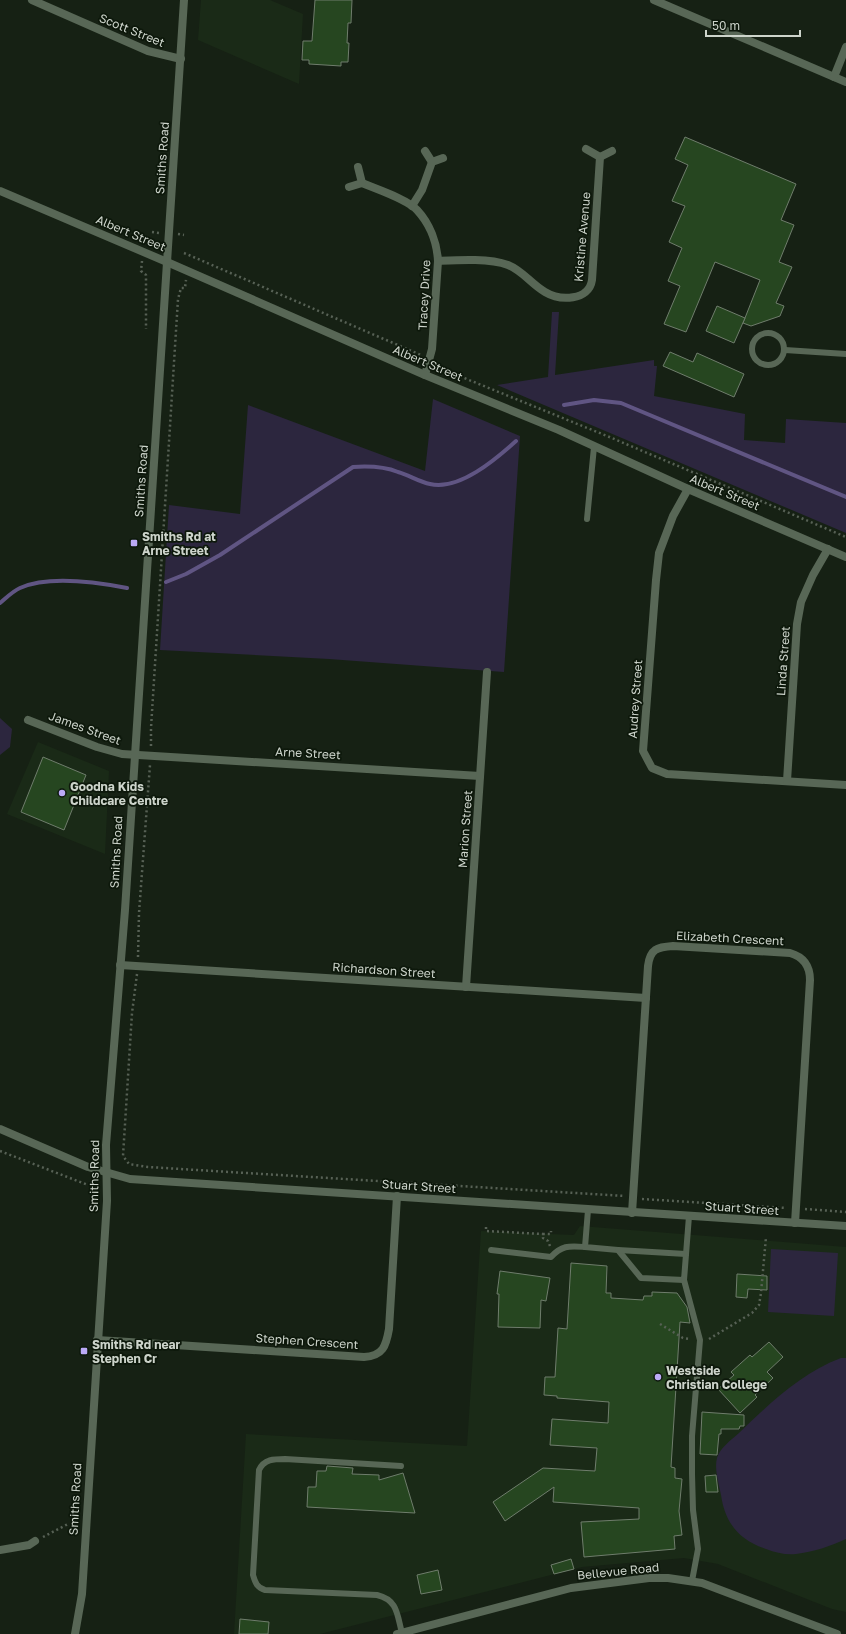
<svg xmlns="http://www.w3.org/2000/svg" width="846" height="1634" font-family="'Golos Text',sans-serif">
<style>
.built{fill:#1a2a17}
.green{fill:#2c263e}
.lines{fill:none;stroke-linecap:round;stroke-linejoin:round}
.stream{stroke:#605583;stroke-width:4}
.building{fill:#264620;stroke:#6f7d6c}
.path{stroke:#576155;stroke-width:2.5;stroke-dasharray:2 3;stroke-linecap:butt}
.service{stroke:#586756;stroke-width:6}
.minor{stroke:#586756;stroke-width:8}
.tertiary{stroke:#586756;stroke-width:8}
.poi-dot{fill:#bbaaf6;stroke:#0d180b;stroke-width:1.5}
.labels{text-anchor:middle;dominant-baseline:central;stroke-width:3.5;stroke-linejoin:round;paint-order:stroke}
.street-label{font-size:12px;fill:#cdd4cb;stroke:#0d180b}
.poi-label{font-size:12px;font-weight:bold;fill:#cdd4cb;stroke:#0d180b;text-anchor:start}
</style>
<rect width="100%" height="100%" fill="#162114"/>
<g class="built">
<polygon points="201,0 270,0 303,14 299,84 198,40"/>
<polygon points="38,742 109,771 105,854 7,814"/>
<polygon points="580,1226 846,1247 846,1612 832,1609 718,1564 684,1558 582,1567 320,1634 234,1634 246,1434 467,1446 481,1231 574,1235"/>
</g>
<g class="green">
<polygon points="552,312 559,312 555,375 654,360 654,366 657,366 654,396 745,414 744,440 785,443 786,419 846,423 846,533 497,385 548,377"/>
<polygon points="433,399 520,436 504,672 329,659 160,650 169,505 240,514 248,405 425,471"/>
<polygon points="0,718 12,729 10,747 0,755"/>
<polygon points="771,1249 838,1253 834,1316 768,1312"/>
<path d="M 841,1358 L 846,1358 L 846,1539 C 831,1546 813,1552 796,1554 C 786,1555 776,1553 766,1549 C 739,1540 725,1523 721,1495 C 719,1484 714,1469 717,1458 C 720,1448 731,1440 739,1433 C 769,1404 801,1373 841,1358 Z"/>
</g>
<g class="lines">
<g class="stream">
<polyline points="564,405 594,400 621,403 846,497"/>
<path d="M 166,582 L 186,574 L 220,555 L 353,467 C 368,466 383,466 398,472 C 409,475 419,482 430,484 C 459,491 496,459 516,441"/>
<path d="M 0,603 C 6,598 13,591 20,588 C 49,575 96,582 127,588"/>
</g>
</g>
<g class="building">
<polygon points="315,0 352,0 351,23 348,23 347,43 349,43 348,62 341,62 341,66 309,64 309,60 302,60 303,41 312,41"/>
<polygon points="685,137 796,184 781,220 794,225 779,262 792,267 776,303 784,306 780,316 751,326 743,323 760,280 715,262 686,332 664,324 680,286 668,281 682,248 669,242 685,206 672,201 688,165 675,159"/>
<polygon points="717,306 745,318 734,343 706,331"/>
<polygon points="670,352 693,362 697,353 744,374 734,397 663,366"/>
<polygon points="43,757 86,775 64,830 21,812"/>
<polygon points="571,1263 607,1266 606,1293 611,1293 611,1298 643,1300 644,1296 652,1296 652,1292 677,1293 687,1307 690,1323 680,1322 671,1467 675,1468 675,1478 682,1479 679,1511 682,1535 674,1536 675,1549 584,1557 581,1522 639,1519 639,1508 553,1502 554,1487 505,1521 493,1502 543,1468 595,1471 597,1448 550,1445 552,1419 608,1423 609,1402 557,1398 557,1396 544,1395 545,1377 555,1377 558,1328 567,1329"/>
<polygon points="500,1271 550,1278 546,1301 541,1300 540,1328 498,1327 499,1294 497,1294"/>
<polygon points="737,1274 767,1276 767,1290 748,1289 747,1298 736,1297"/>
<polygon points="769,1342 783,1357 767,1372 773,1378 755,1395 757,1397 740,1413 718,1389 734,1375 731,1372 750,1355 752,1357"/>
<polygon points="702,1412 744,1415 744,1426 740,1426 739,1429 721,1429 721,1434 719,1434 717,1455 700,1454"/>
<polygon points="327,1466 353,1468 352,1474 379,1475 379,1480 403,1473 415,1513 307,1507 308,1487 316,1487 317,1471 326,1471"/>
<polygon points="716,1475 718,1492 706,1492 705,1476"/>
<polygon points="571,1559 574,1569 554,1574 551,1565"/>
<polygon points="438,1570 442,1590 421,1594 417,1575"/>
<polygon points="240,1619 269,1622 268,1634 239,1634"/>
</g>
<g class="lines">
<g class="path">
<polyline points="152,232 159,233"/>
<polyline points="178,234 184,235"/>
<polyline points="184,253 421,355"/>
<polyline points="142,261 141,271 146,275 146,329"/>
<polyline points="438,365 442,369 607,436 846,537"/>
<polyline points="151,746 151,728 178,299 181,288 185,288 186,280"/>
<polyline points="138,957 139,913 150,765"/>
<polyline points="137,974 132,1013 123,1156 129,1164 148,1167 246,1173 625,1196"/>
<polyline points="0,1151 88,1185"/>
<polyline points="642,1199 786,1208"/>
<polyline points="805,1209 846,1212"/>
<polyline points="486,1227 486,1231 543,1234"/>
<polyline points="550,1246 548,1241 543,1238 543,1234 551,1234 551,1231"/>
<polyline points="660,1324 683,1338 690,1339"/>
<polyline points="709,1339 752,1313 759,1305 761,1293 766,1237"/>
<polyline points="43,1537 68,1524"/>
</g>
<g class="service">
<circle cx="768" cy="349" r="16"/>
<polyline points="785,350 846,354"/>
<polyline points="587,519 594,447"/>
<polyline points="588,1210 585,1247 618,1250 641,1278 684,1280 689,1216"/>
<path d="M 491,1250 L 551,1257 C 562,1245 569,1246 585,1247"/>
<polyline points="618,1250 686,1254"/>
<polyline points="684,1280 700,1340 692,1436 692,1474 693,1510 698,1549 692,1581"/>
<path d="M 401,1466 L 285,1459 C 274,1459 264,1459 259,1470 L 253,1575 C 255,1582 257,1588 265,1590 L 377,1595 C 398,1600 397,1615 402,1633"/>
</g>
<g class="minor">
<polyline points="32,0 148,51 181,59"/>
<polyline points="654,0 846,82"/>
<polyline points="834,77 846,47"/>
<polyline points="586,149 600,157"/>
<polyline points="425,151 432,162"/>
<path d="M 362,183 C 376,189 407,199 417,210 C 430,224 437,243 438,261 L 432,349 L 425,375"/>
<polyline points="349,187 362,183 358,167"/>
<polyline points="0,191 167,262 425,375 559,430 688,489 846,557"/>
<polyline points="412,206 422,190 432,162 443,158"/>
<path d="M 438,261 C 458,260 489,258 508,265 C 523,271 531,284 545,292 C 560,301 589,301 592,280 L 600,157 L 612,151"/>
<polyline points="688,489 673,516 659,553 656,580 643,751 652,768 667,774 846,785"/>
<polyline points="28,720 97,747 122,754 480,776"/>
<polyline points="787,781 797,624 801,602 813,575 828,549"/>
<polyline points="120,965 646,998"/>
<polyline points="466,987 487,672"/>
<path d="M 632,1213 L 648,966 C 650,949 657,947 673,946 L 790,953 C 804,957 810,966 810,980 L 795,1223"/>
<path d="M 97,1340 L 364,1357 C 383,1356 386,1346 389,1329 L 397,1196"/>
<polyline points="0,1550 29,1545 35,1541"/>
</g>
<g class="tertiary">
<polyline points="0,1129 88,1167 130,1179 846,1226"/>
<polyline points="75,1634 82,1594 107,1201 106,1145 125,910 184,0"/>
<polyline points="397,1634 571,1588 649,1578 668,1578 702,1583 837,1634"/>
</g>
</g>
<g class="poi-dot">
<rect x="130" y="539" width="8" height="8" rx="2"/>
<circle cx="62" cy="793" r="4"/>
<rect x="80" y="1347" width="8" height="8" rx="2"/>
<circle cx="658" cy="1377" r="4"/>
</g>
<g class="labels">
<g class="street-label">
<text transform="translate(132 30) rotate(22)">Scott Street</text>
<text transform="translate(162 158) rotate(-86)">Smiths Road</text>
<text transform="translate(131 233) rotate(23)">Albert Street</text>
<text transform="translate(582 237) rotate(-85)">Kristine Avenue</text>
<text transform="translate(424 295) rotate(-87)">Tracey Drive</text>
<text transform="translate(428 363) rotate(23)">Albert Street</text>
<text transform="translate(141 481) rotate(-86)">Smiths Road</text>
<text transform="translate(725 492) rotate(23)">Albert Street</text>
<text transform="translate(783 661) rotate(-86)">Linda Street</text>
<text transform="translate(635 699) rotate(-86)">Audrey Street</text>
<text transform="translate(85 728) rotate(20)">James Street</text>
<text transform="translate(308 753) rotate(3)">Arne Street</text>
<text transform="translate(465 829) rotate(-86)">Marion Street</text>
<text transform="translate(116 852) rotate(-87)">Smiths Road</text>
<text transform="translate(730 938) rotate(3)">Elizabeth Crescent</text>
<text transform="translate(384 970) rotate(4)">Richardson Street</text>
<text transform="translate(94 1176) rotate(-89)">Smiths Road</text>
<text transform="translate(419 1186) rotate(4)">Stuart Street</text>
<text transform="translate(742 1208) rotate(4)">Stuart Street</text>
<text transform="translate(307 1341) rotate(4)">Stephen Crescent</text>
<text transform="translate(75 1499) rotate(-87)">Smiths Road</text>
<text transform="translate(618 1571) rotate(-6)">Bellevue Road</text>
</g>
<g class="poi-label">
<text x="142" y="536">Smiths Rd at<tspan x="142" dy="14">Arne Street</tspan></text>
<text x="70" y="786">Goodna Kids<tspan x="70" dy="14">Childcare Centre</tspan></text>
<text x="92" y="1344">Smiths Rd near<tspan x="92" dy="14">Stephen Cr</tspan></text>
<text x="666" y="1370">Westside<tspan x="666" dy="14">Christian College</tspan></text>
</g>
</g>
<path d="M706 30v6h94v-6" fill="none" stroke="#cdd4cb" stroke-width="2"/>
<text x="712" y="30" font-size="12" fill="#cdd4cb" stroke="#0d180b" stroke-width="3" paint-order="stroke">50 m</text>
</svg>
